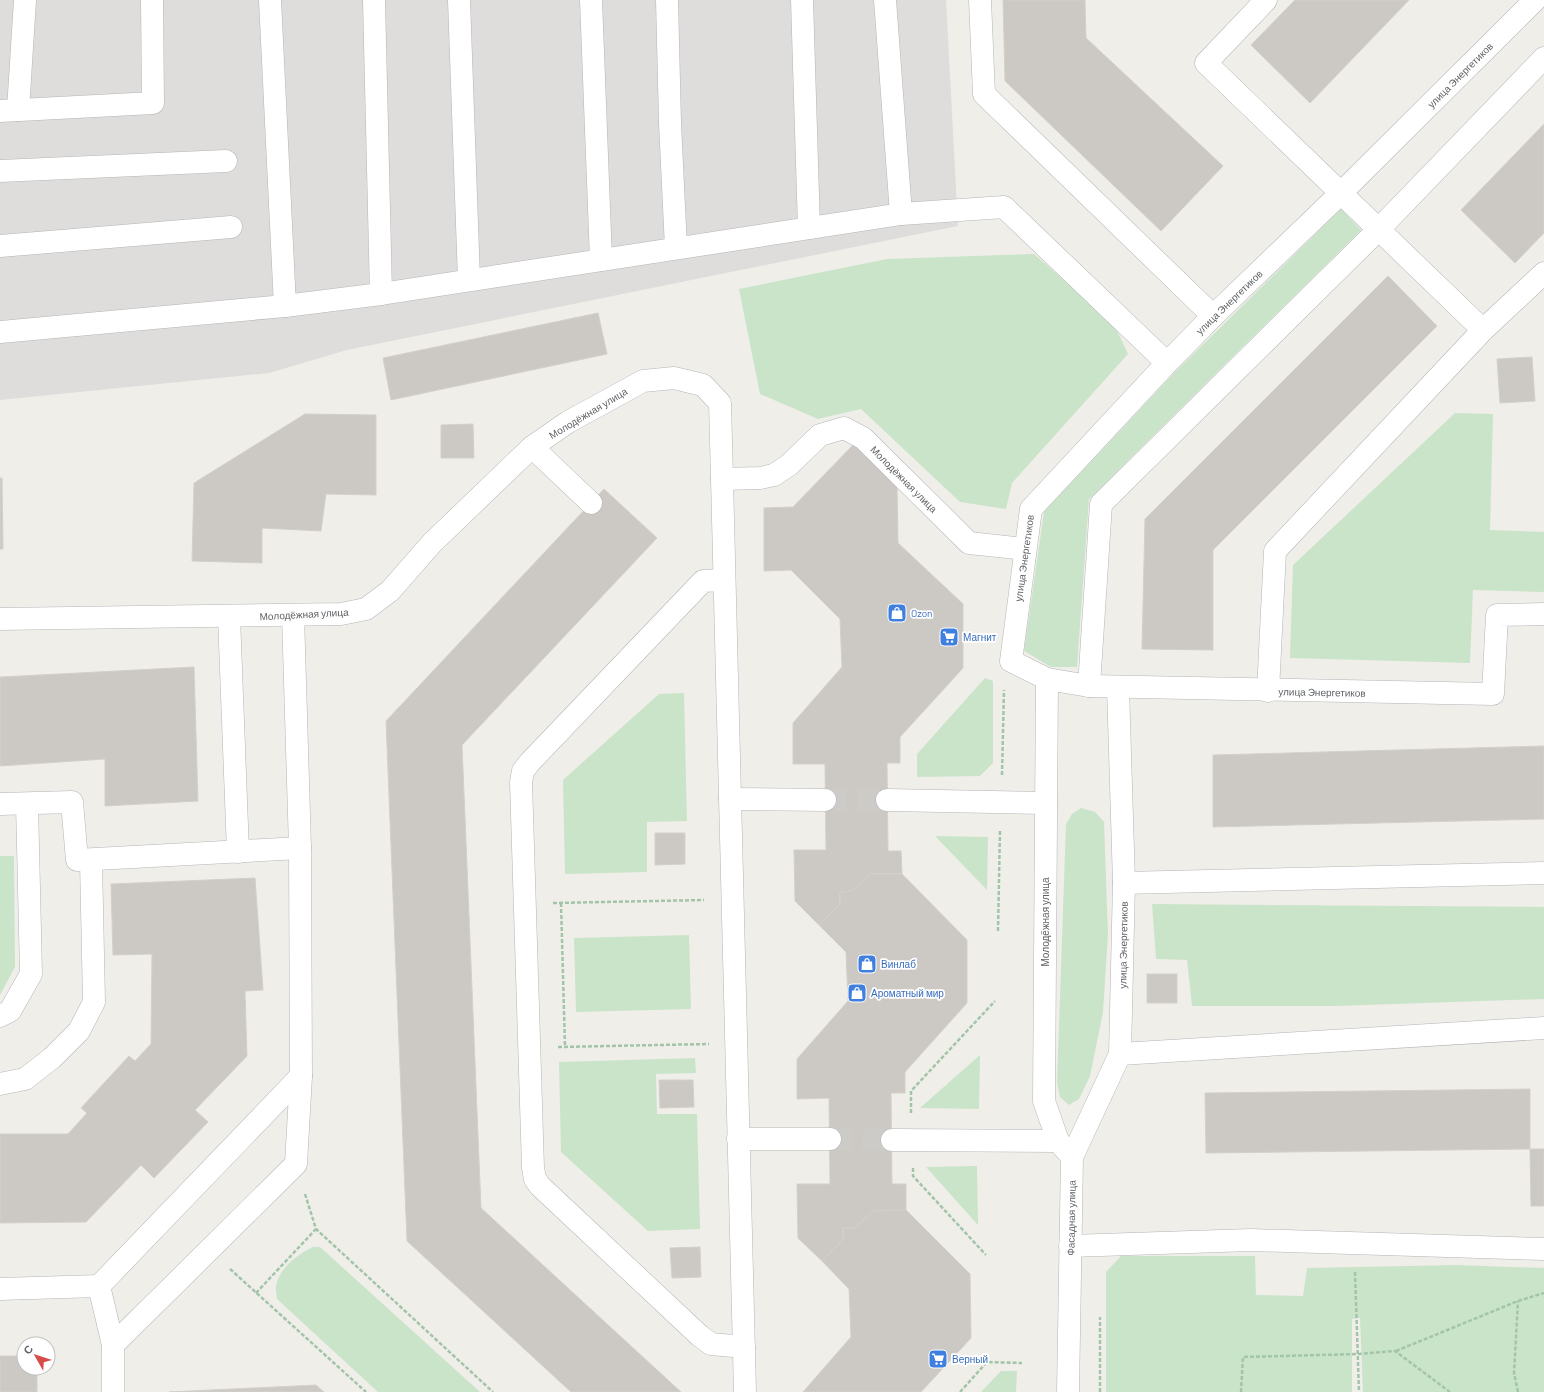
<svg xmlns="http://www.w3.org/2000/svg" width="1544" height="1392" font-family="Barlow,sans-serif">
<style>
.industrial{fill:#dfdddb}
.green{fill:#cae4c9}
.building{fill:#ccc9c5;stroke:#d4d0c8}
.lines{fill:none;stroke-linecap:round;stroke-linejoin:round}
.minor-tunnel{stroke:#cccbc8;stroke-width:22;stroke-dasharray:22 11;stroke-linecap:butt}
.minor-casing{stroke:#b3b5b9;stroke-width:23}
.path{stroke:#a2c5aa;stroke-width:2.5;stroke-dasharray:4 2;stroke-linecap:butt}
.minor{stroke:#fff;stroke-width:22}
.labels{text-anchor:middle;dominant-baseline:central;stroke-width:3.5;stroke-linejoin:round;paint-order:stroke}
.street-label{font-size:10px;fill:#606367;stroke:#fff}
.shop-label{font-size:10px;fill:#366cbe;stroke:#fff;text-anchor:start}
</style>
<rect width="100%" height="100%" fill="#f0eee9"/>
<polygon class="industrial" points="0,0 946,0 958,226 347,350 269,373 0,400"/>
<g class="green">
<polygon points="1341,209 1361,230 1089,499 1077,667 1051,667 1024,651 1044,512 1175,372"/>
<polygon points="1034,254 1114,324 1128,354 1012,483 1006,509 960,502 861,409 818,419 760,394 739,289 887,259"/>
<polygon points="1455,413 1493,414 1490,530 1544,532 1544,592 1473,590 1470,663 1290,658 1293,565"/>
<polygon points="985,678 993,681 993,763 980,776 917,777 917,754"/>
<polygon points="684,693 687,821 647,822 647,872 565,874 563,780 659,694"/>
<polygon points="1081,808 1095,812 1104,822 1108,934 1103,1012 1090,1076 1079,1099 1069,1105 1060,1097 1057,1083 1066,824 1072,814"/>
<polygon points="935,836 988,837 987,890"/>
<polygon points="0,856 14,856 15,967 0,995"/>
<polygon points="1152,904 1544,907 1544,999 1335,1006 1192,1006 1187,960 1156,959"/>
<polygon points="689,935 691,1009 576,1012 574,938"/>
<polygon points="980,1055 979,1109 920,1108"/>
<polygon points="695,1058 696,1073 656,1074 657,1114 697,1114 700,1229 648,1231 561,1152 559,1062"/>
<polygon points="977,1166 978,1225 926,1167"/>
<path d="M 313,1247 L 320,1247 L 480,1392 L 378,1392 L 277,1299 C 277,1295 275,1290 276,1286 C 279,1268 298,1254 313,1247 Z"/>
<polygon points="1121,1256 1255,1256 1256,1295 1303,1296 1307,1268 1456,1265 1544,1268 1544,1392 1363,1392 1360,1318 1352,1319 1352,1392 1106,1392 1106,1272"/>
<polygon points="1001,1371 1017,1371 1016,1392 981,1392"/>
</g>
<g class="building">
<polygon points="1003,0 1085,0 1086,38 1223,166 1161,231 1005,81"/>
<polygon points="1295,0 1409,0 1310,103 1251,45"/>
<polygon points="1544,124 1544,233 1515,263 1461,210"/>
<polygon points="1388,276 1437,326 1213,550 1213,650 1142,649 1145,519"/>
<polygon points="598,313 607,354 391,400 383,358"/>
<polygon points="1532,357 1535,401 1500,403 1497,359"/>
<polygon points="305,414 376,415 376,495 326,494 321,531 262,528 262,563 192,561 194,483"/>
<polygon points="473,424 474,458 441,458 441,425"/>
<polygon points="854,444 897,482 898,543 963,604 963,668 900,737 900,763 887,763 888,851 901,851 902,874 870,874 852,891 840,892 840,904 819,925 795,901 794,850 826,850 825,764 793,764 793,723 842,667 840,619 791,570 764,571 764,508 793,507"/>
<polygon points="0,478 2,478 3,549 0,549"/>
<polygon points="604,489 657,538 462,745 481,1208 681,1392 571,1392 407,1241 386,721"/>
<polygon points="194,667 198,801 105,806 105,759 0,766 0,677"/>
<polygon points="1544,746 1544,819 1213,827 1213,755"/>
<polygon points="655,833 685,833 685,864 655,865"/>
<polygon points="870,874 902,874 967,940 967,1003 905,1072 905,1093 891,1093 892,1184 906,1184 906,1210 873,1211 855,1228 843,1228 843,1240 822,1261 798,1238 797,1184 830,1184 829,1098 797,1099 797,1059 848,1001 846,952 819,925 840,904 840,892 852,891"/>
<polygon points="255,878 263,990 245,991 247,1056 195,1110 208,1122 154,1178 141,1165 86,1222 0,1223 0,1134 68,1134 87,1113 81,1108 129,1056 135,1061 151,1044 152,954 113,955 111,884"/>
<rect x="1147" y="974" width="30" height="29"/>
<polygon points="659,1080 693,1080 694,1107 660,1108"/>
<polygon points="1530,1089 1530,1149 1206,1153 1205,1093"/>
<polygon points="1530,1149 1544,1149 1544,1206 1531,1206"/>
<polygon points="906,1210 970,1274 971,1338 921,1392 803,1392 851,1337 849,1289 822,1261 843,1240 843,1228 855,1228 873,1211"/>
<polygon points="700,1247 701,1277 672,1278 670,1248"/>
<polygon points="0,1356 24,1356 24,1368 37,1368 37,1392 0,1392"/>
<polygon points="316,1385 324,1392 169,1392"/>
</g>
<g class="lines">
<g class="minor-tunnel">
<polyline points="825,800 887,800"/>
<polyline points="830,1139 892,1140"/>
</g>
<defs>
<g id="minor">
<polyline points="270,0 285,306"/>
<polyline points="374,0 381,294"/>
<polyline points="459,0 469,280"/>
<polyline points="591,0 601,260"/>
<polyline points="667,0 670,123 676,248"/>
<polyline points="802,0 809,228"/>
<polyline points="980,0 984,94 1213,316"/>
<polyline points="1266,0 1206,63 1483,330"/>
<polyline points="1535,0 1341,193 1213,316 1167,363 1031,509 1011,661 1047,679 1089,686 1493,694 1497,615 1544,614"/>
<polyline points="18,110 25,0"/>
<polyline points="0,111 153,103 152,0"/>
<polyline points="0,171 226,161"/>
<polyline points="901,214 1004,207 1167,363"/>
<polyline points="0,246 231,227"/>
<polyline points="0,332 285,306 381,294 901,214 885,0"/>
<polyline points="532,447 591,503"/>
<polyline points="722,479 745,1392"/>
<polyline points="724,580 703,581 530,762 523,771 521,782 533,1168 535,1179 540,1186 700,1336 711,1344 744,1347"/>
<polyline points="229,617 238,852"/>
<polyline points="0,619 341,614 366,609 390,591 432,543 532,447 568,422 643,381 674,378 703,385 720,403 722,479 760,478 774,475 789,465 820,435 844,428 863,438 969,543 1025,549"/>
<polyline points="1047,679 1044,1101 1058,1141 1072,1157"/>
<polyline points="1089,686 1101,504 1379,229 1544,58"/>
<polyline points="1268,691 1275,551 1483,330 1544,273"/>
<polyline points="730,799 825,800"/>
<polyline points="887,800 1046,803"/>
<polyline points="0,804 72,802 77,860 300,848 293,615"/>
<polyline points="1124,883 1544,873"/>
<polyline points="0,1016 10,1011 31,974 27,804"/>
<polyline points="1120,1054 1544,1028"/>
<polyline points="0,1084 25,1079 52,1058 79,1031 94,1002 91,861"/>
<polyline points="738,1139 830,1139"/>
<polyline points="892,1140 1058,1141"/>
<polyline points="1070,1246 1251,1240 1544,1249"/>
<polyline points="99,1286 113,1345 113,1392"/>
<polyline points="0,1289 99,1286 301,1076"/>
<polyline points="113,1345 296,1164 301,1076 300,848"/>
<polyline points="1068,1392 1072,1157 1120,1054 1124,883 1118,687"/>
</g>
</defs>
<use href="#minor" class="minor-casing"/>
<g class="path">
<polyline points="1002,775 1004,690"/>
<polyline points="553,903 704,900"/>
<polyline points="561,903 565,1047"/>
<polyline points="998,931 1000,830"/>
<polyline points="558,1047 709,1044"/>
<polyline points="911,1113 911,1091 995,1001"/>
<polyline points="913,1168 913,1176 986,1255"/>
<polyline points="305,1194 316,1229 493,1392"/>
<polyline points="230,1269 366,1392"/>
<polyline points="1355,1272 1359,1392"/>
<polyline points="256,1293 316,1229"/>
<polyline points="1396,1351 1518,1301 1544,1293"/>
<polyline points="960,1392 987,1362 1022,1363"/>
<polyline points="1100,1392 1100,1317"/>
<polyline points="1241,1392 1243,1357 1358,1354 1395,1351 1450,1392"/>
<polyline points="1518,1392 1514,1373 1518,1301"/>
</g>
<use href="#minor" class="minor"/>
</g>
<defs>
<symbol id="shop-square" viewBox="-11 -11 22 22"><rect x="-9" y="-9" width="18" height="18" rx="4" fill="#3f7fe0" stroke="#fff"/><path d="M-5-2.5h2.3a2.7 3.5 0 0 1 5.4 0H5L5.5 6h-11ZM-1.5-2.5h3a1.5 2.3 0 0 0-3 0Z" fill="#fff"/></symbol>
<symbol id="supermarket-square" viewBox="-11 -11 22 22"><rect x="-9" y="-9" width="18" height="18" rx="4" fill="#3f7fe0" stroke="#fff"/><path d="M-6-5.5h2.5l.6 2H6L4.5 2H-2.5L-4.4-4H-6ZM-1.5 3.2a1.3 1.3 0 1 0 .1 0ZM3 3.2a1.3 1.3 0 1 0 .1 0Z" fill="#fff"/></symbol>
</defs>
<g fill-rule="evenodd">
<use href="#shop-square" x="886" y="602" width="22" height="22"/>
<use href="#supermarket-square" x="938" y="626" width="22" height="22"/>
<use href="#shop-square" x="856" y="953" width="22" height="22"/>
<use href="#shop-square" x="846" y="982" width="22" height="22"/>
<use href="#supermarket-square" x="927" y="1348" width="22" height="22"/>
</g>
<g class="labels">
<g class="street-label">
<text transform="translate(1460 75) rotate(-45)">улица Энергетиков</text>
<text transform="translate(1229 302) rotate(-44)">улица Энергетиков</text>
<text transform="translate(588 413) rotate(-31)">Молодёжная улица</text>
<text transform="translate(904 479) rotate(45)">Молодёжная улица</text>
<text transform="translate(1024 558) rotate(-82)">улица Энергетиков</text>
<text transform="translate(304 614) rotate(-3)">Молодёжная улица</text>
<text transform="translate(1322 692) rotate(1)">улица Энергетиков</text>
<text transform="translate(1045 922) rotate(-90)">Молодёжная улица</text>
<text transform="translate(1123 945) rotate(-89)">улица Энергетиков</text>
<text transform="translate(1071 1218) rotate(-89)">Фасадная улица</text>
</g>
<g class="shop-label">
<text x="911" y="613">Ozon</text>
<text x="963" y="637">Магнит</text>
<text x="881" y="964">Винлаб</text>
<text x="871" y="993">Ароматный мир</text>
<text x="952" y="1359">Верный</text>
</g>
</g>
<g transform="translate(36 1356) rotate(309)"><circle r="19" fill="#ffffff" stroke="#bfc1c2"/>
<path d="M0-3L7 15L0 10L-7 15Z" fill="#d74b48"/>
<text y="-6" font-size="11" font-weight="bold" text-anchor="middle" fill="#606367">С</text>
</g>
</svg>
